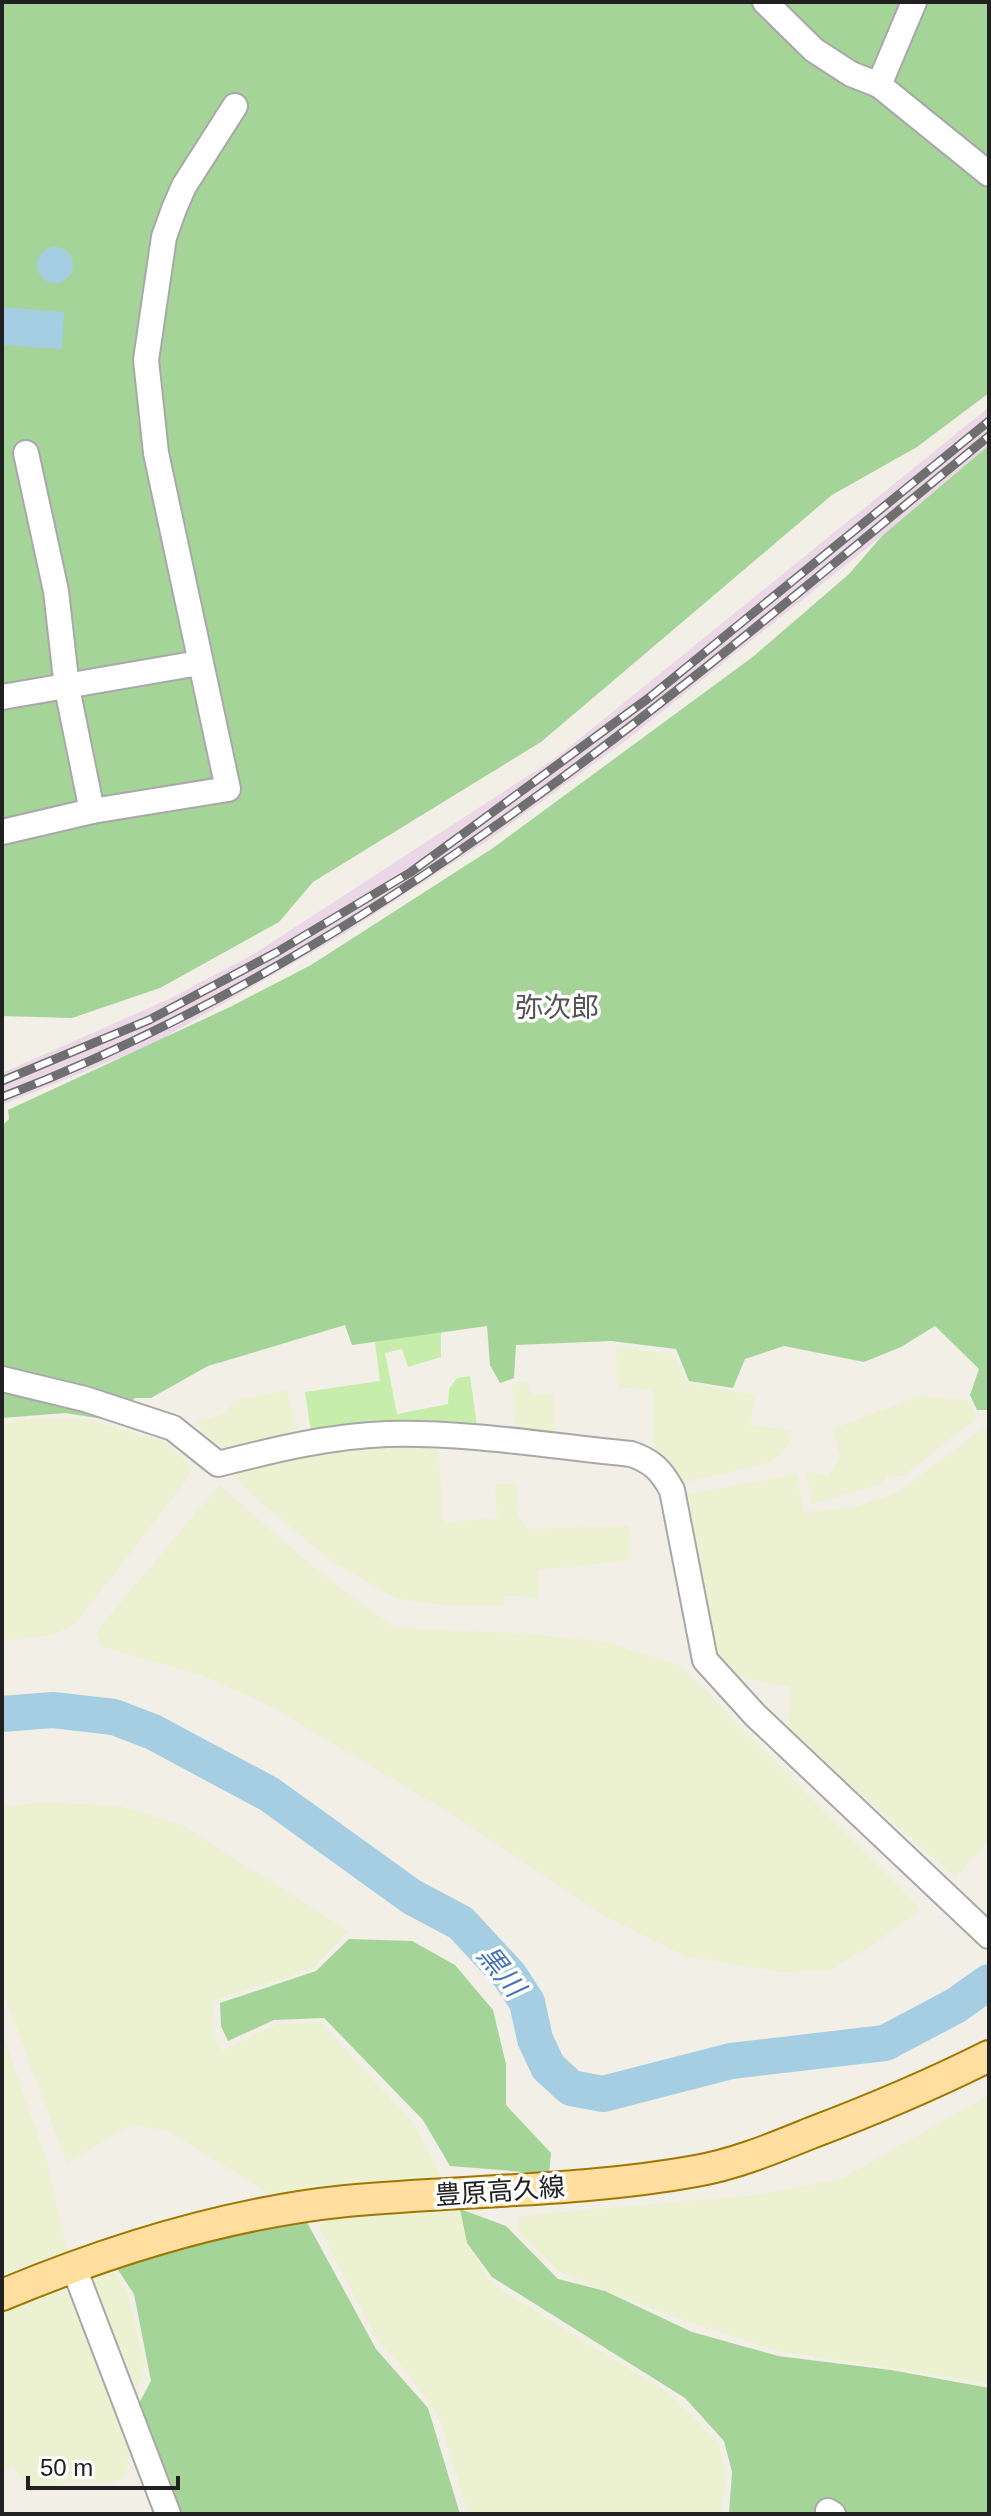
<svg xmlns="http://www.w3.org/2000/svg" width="991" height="2516" font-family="Helvetica,'Noto Sans JP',sans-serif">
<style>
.industrial{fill:#ebd8e6}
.farmland{fill:#ecf1d2}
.grass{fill:#c6eeaa}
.forest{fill:#a5d499}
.water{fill:#a5cee2}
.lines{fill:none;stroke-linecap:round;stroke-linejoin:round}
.river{stroke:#a5cee2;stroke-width:36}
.minor-casing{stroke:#a8a8a8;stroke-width:28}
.major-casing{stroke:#9e7800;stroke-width:34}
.minor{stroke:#fff;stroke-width:24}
.major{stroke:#ffde9f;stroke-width:30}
.rail-casing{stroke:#6f6f6f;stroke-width:9}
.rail{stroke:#fff;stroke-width:6;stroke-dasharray:18;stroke-linecap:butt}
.labels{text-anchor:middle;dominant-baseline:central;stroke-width:7;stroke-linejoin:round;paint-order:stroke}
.street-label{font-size:26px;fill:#212121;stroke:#fff}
.neighbourhood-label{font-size:28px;fill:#545454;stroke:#fff}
.water-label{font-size:28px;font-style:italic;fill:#4574b8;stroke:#fff}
</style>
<rect width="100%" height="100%" fill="#f2efe7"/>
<polygon class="industrial" points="989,407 989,445 882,536 628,739 493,837 344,934 153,1044 2,1105 2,1073 169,999 254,954 557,757"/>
<g class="farmland">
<polygon points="616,1347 674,1354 687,1383 755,1395 750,1425 791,1430 789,1444 780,1455 765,1464 681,1483 653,1446 653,1389 618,1388"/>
<polygon points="512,1382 528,1382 532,1396 553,1394 556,1433 516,1431"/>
<polygon points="287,1390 297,1433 225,1450 200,1429 197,1422 227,1412 230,1402"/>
<polygon points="918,1396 969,1400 977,1417 903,1476 887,1475 880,1484 812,1504 806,1471 829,1476 840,1456 833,1429"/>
<polygon points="22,1419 85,1419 163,1441 192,1466 187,1479 76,1623 52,1635 2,1641 2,1424"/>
<polygon points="989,1424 989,1841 955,1877 788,1730 790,1687 725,1674 703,1624 686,1495 796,1474 804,1512 852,1508 899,1492"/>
<polygon points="438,1443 443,1523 497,1518 495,1484 516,1484 518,1515 528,1529 629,1526 631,1560 539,1570 537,1597 504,1596 503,1605 450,1606 397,1599 333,1562 257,1499 228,1470 325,1447"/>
<polygon points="219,1485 314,1568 395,1628 519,1633 606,1642 681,1666 921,1910 869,1947 829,1970 781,1972 685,1956 605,1916 450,1813 270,1706 204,1676 100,1646 96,1632"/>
<polygon points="42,1802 120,1806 182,1825 348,1931 314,1968 212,2001 215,2038 221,2051 277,2024 320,2022 416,2127 441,2176 299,2195 269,2193 168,2131 131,2124 67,2163 2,1989 2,1807"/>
<polygon points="2,2032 47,2162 67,2252 2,2274"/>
<polygon points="989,2095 989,2383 778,2351 665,2314 560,2272 518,2231 519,2216 756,2195 841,2179"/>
<polygon points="460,2209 467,2243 493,2285 667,2392 720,2445 726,2477 721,2514 468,2514 440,2419 407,2372 377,2340 319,2228 324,2216"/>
<polygon points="110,2267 128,2294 144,2362 141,2380 132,2390 90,2280 98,2271"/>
<polygon points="59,2289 70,2294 128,2449 127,2475 110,2484 77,2481 31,2492 13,2467 2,2471 2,2314"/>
</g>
<polygon class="grass" points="441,1330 441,1357 408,1367 402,1349 385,1353 397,1414 448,1404 449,1389 457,1378 470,1376 477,1426 311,1432 305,1392 380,1381 375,1342"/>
<g class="forest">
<polygon points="2,2 989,2 989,393 917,447 832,495 541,742 313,882 279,922 160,988 72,1018 2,1016"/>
<polygon points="989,445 989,1410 977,1410 970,1395 979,1369 935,1326 901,1347 864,1362 784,1346 745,1359 733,1388 689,1381 676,1349 611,1341 516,1345 514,1378 500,1383 490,1365 487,1326 352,1345 345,1325 208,1366 151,1398 135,1398 110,1420 65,1413 2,1418 2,1126 9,1119 8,1110 230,1007 311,965 493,848 754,656 849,574 882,536"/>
<polygon points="349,1939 412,1941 455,1965 493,2010 506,2064 506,2105 551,2153 549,2174 450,2166 423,2120 324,2018 274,2020 228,2041 221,2026 220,2003 316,1971"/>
<polygon points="460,2209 506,2226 558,2279 605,2291 692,2332 778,2356 891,2370 989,2388 989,2514 729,2514 732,2472 724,2441 685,2398 492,2277 467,2243"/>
<polygon points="303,2215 376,2349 428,2408 460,2514 180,2514 137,2407 151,2381 134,2294 114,2264"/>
</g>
<g class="water">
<circle cx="55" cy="265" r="18"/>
<polygon points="2,307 64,312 62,349 2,345"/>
</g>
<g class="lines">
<polyline class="river" points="2,1714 53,1710 114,1717 153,1732 269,1794 412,1897 461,1923 510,1976 527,2002 535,2039 548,2067 571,2088 603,2094 731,2061 885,2043 955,2006 989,1982"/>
<defs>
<g id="minor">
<polyline points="765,2 814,50 851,74 879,85 989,174"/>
<polyline points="879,85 914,2"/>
<polyline points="26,453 56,591 67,688 92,811"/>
<polyline points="2,697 199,663"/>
<polyline points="2,832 92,811 228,789 156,453 146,360 164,237 174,209 184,186 235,106"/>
<path d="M 2,1379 L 85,1399 L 173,1428 L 218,1464 C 273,1450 329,1436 387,1434 C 468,1432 550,1446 631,1454 C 652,1461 661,1470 672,1490 L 705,1660 L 755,1715 L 989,1936"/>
<polyline points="74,2268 168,2514"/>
<polyline points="828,2511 833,2514"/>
</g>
<path id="major" d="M 2,2295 C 110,2250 229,2213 346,2201 C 463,2190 581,2192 696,2171 C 736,2164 774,2148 811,2133 C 872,2110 931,2085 989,2056"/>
</defs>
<use href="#minor" class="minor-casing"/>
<use href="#major" class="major-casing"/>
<use href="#minor" class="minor"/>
<use href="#major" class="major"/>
<defs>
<g id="rail">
<polyline points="2,1081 149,1020 277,952 411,872 650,697 989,421"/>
<path d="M 2,1097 C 378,954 682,688 989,436"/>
</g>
</defs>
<use href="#rail" class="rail-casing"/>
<use href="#rail" class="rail"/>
</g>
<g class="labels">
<g class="street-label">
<text transform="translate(500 2191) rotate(-4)">豊原高久線</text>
</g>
<g class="neighbourhood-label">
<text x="557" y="1007">弥次郎</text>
</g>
<g class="water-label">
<text transform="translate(501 1971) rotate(51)">黒川</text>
</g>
</g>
<rect width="991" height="2516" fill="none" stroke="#212121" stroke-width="8"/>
<path d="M28 2476v12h150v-12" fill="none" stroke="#212121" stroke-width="4"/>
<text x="40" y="2476" font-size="24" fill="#212121" stroke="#ffffff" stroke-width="6" paint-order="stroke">50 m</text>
</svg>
